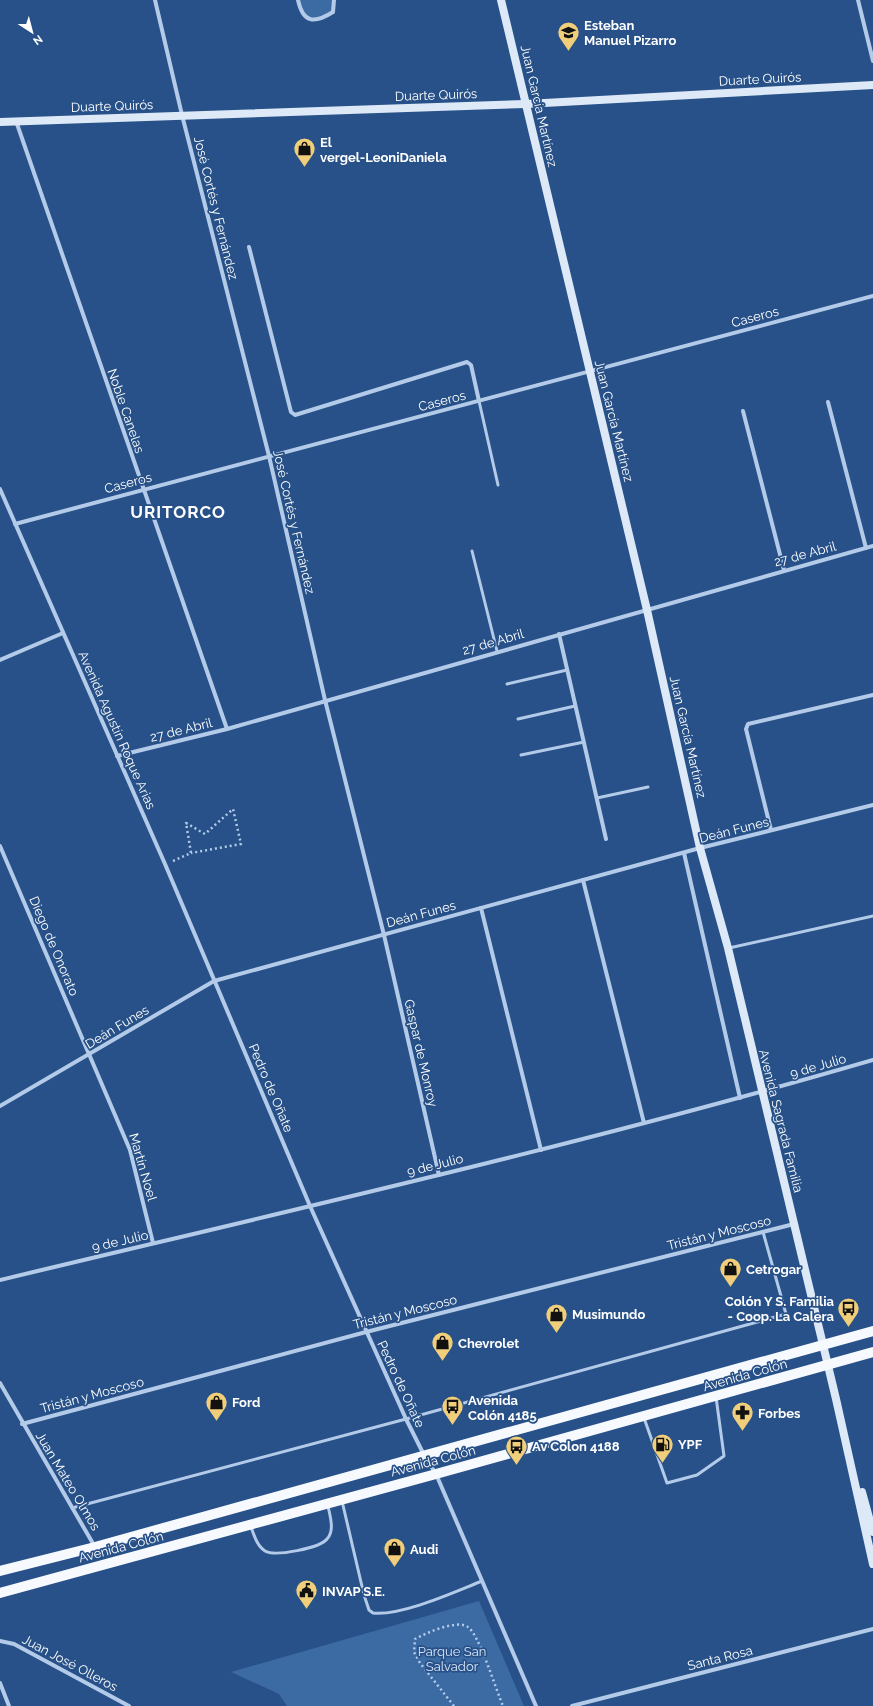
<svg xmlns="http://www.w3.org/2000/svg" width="873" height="1706" font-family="Raleway,sans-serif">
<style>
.green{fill:#3c6ba4}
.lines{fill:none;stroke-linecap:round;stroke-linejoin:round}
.path{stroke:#b3cbe9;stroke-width:2.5;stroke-dasharray:2 3;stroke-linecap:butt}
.service{stroke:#b3cbe9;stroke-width:3}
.minor{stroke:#b3cbe9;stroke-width:4}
.secondary{stroke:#dde9f7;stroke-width:8}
.primary{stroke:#f6f9fe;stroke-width:10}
.labels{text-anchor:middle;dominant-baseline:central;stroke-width:3.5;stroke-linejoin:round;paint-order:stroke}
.poi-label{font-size:13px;font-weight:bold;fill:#fff;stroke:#275188;text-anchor:start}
.street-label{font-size:13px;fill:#fff;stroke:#275188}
.park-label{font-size:13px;fill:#d7e5f7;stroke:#275188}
.district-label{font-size:17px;font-weight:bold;letter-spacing:1px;fill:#fff;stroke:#275188}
</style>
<rect width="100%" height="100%" fill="#275188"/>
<g class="green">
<polygon points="298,0 334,0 333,12 310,20 305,18"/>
<polygon points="479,1601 524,1706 287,1706 279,1694 231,1672"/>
</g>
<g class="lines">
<g class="path">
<polyline points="173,861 191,853 186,823 205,834 233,809 241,844 191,853"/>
<path d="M 454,1706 L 420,1663 L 414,1652 L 415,1639 C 426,1633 457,1619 468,1627 C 479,1634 496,1690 503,1706"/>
</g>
<g class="service">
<polyline points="479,401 498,485"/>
<polyline points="472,551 497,651"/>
<polyline points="507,684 567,670"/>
<polyline points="518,719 575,706"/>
<polyline points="521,755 584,742"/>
<polyline points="597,798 648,787"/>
<polyline points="729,948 873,916"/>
<polyline points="644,1418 667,1483 697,1475 724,1456 716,1397"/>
<path d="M 342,1501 L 364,1595 L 369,1610 L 373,1613 C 402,1616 454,1592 482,1581"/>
<polyline points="72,1508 406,1419 786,1314 763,1232"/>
<path d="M 251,1527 C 254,1535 257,1546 265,1551 C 275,1557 320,1548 327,1539 C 335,1531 330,1516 328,1506"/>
</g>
<g class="minor">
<polyline points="155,0 182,115 269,456 325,700 384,935 439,1175"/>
<path d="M 298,0 C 303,23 314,24 333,12 L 334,0"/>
<polyline points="858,0 873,61"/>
<polyline points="16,121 227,729"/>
<polyline points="249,247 291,412 295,415 467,362 471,365 479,401"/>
<polyline points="828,402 866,548"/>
<polyline points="743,411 784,570"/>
<polyline points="0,489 165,864 310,1206 406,1419 424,1455 436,1474 536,1706"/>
<polyline points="15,524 873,296"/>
<polyline points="559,634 606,839"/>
<polyline points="0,660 63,633"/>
<polyline points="117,756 227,729 873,546"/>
<polyline points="771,830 746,729 748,724 873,695"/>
<polyline points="0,846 130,1150 153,1243"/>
<polyline points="684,853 740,1098"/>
<polyline points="583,880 644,1123"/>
<polyline points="481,908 541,1150"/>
<polyline points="0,1106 214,981 700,848 873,805"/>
<path d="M 0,1280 C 292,1210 585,1144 873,1060"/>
<polyline points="0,1383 95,1547"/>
<polyline points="22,1424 366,1332 794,1224"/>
<polyline points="0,1641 14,1644 129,1706"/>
<polyline points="0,1683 9,1706"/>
<polyline points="572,1706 873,1629"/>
</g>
<g class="secondary">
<polyline points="501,0 647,610 700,848 728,948 836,1399 873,1564"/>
<polyline points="0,122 526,104 873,85"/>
<polyline points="862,1492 873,1532"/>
</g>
<g class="primary">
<polyline points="0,1571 95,1547 873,1331"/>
<polyline points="0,1593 436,1474 873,1352"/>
</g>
</g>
<defs>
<symbol id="school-pin" viewBox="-11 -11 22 30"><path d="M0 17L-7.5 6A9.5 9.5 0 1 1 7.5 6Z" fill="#f1ce79" stroke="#275188"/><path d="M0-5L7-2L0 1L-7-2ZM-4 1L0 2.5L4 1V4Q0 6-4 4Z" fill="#111"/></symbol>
<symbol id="shop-pin" viewBox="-11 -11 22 30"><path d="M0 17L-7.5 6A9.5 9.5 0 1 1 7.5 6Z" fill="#f1ce79" stroke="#275188"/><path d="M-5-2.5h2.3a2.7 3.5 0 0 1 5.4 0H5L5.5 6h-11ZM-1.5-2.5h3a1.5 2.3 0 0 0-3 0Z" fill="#111"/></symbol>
<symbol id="bus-pin" viewBox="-11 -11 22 30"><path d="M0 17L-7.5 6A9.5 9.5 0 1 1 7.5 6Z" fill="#f1ce79" stroke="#275188"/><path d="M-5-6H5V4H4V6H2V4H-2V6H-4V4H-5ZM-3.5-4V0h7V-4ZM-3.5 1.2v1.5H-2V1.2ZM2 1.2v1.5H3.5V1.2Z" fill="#111"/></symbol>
<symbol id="pharmacy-pin" viewBox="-11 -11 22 30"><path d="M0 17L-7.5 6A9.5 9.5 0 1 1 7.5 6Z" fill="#f1ce79" stroke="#275188"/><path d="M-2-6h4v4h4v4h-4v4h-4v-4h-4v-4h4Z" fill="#111"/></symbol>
<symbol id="fuel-pin" viewBox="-11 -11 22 30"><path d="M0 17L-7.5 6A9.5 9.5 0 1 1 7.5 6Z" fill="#f1ce79" stroke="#275188"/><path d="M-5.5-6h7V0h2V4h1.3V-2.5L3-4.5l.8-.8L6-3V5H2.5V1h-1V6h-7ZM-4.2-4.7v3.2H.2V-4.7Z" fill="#111"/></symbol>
<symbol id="civic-pin" viewBox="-11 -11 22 30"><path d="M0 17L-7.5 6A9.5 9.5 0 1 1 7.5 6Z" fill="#f1ce79" stroke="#275188"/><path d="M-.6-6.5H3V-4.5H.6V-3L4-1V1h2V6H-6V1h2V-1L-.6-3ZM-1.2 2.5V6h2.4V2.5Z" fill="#111"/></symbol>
</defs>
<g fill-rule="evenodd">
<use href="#school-pin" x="556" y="20" width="25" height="34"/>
<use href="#shop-pin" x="292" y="136" width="25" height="34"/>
<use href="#shop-pin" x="718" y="1256" width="25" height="34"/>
<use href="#bus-pin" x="836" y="1296" width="25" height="34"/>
<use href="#shop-pin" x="544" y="1302" width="25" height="34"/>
<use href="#shop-pin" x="430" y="1330" width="25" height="34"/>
<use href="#shop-pin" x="204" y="1390" width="25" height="34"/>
<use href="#bus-pin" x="440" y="1394" width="25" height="34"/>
<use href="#pharmacy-pin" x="730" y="1400" width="25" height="34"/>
<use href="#fuel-pin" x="650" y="1432" width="25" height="34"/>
<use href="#bus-pin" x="504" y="1434" width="25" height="34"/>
<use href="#shop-pin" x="382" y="1536" width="25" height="34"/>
<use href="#civic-pin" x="294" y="1578" width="25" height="34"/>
</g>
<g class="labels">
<g class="poi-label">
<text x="584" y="25">Esteban<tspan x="584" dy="15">Manuel Pizarro</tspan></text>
<text x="320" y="142">El<tspan x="320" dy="15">vergel-LeoniDaniela</tspan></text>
<text x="746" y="1269">Cetrogar</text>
<text x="834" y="1301" text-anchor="end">Colón Y S. Familia<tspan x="834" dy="15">- Coop. La Calera</tspan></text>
<text x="572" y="1314">Musimundo</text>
<text x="458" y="1343">Chevrolet</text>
<text x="468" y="1400">Avenida<tspan x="468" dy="15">Colón 4185</tspan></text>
<text x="232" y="1402">Ford</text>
<text x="758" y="1413">Forbes</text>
<text x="678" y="1444">YPF</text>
<text x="532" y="1446">Av Colon 4188</text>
<text x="410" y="1549">Audi</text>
<text x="322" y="1591">INVAP S.E.</text>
</g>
<g class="street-label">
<text transform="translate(760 79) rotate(-3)">Duarte Quirós</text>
<text transform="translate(436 95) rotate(-2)">Duarte Quirós</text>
<text transform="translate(112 106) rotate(-2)">Duarte Quirós</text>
<text transform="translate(539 106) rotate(77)">Juan García Martínez</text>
<text transform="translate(216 208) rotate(76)">José Cortés y Fernández</text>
<text transform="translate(755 317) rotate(-15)">Caseros</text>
<text transform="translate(442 401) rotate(-15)">Caseros</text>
<text transform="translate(126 411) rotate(71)">Noble Canelas</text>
<text transform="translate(614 421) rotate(76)">Juan García Martínez</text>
<text transform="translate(128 483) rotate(-15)">Caseros</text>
<text transform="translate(294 522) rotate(77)">José Cortés y Fernández</text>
<text transform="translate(805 554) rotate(-15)">27 de Abril</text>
<text transform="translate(493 642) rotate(-16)">27 de Abril</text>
<text transform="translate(117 730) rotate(66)">Avenida Agustín Roque Arias</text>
<text transform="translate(181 730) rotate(-14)">27 de Abril</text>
<text transform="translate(688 737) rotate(77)">Juan García Martínez</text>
<text transform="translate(734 830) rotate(-14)">Deán Funes</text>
<text transform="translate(421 914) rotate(-15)">Deán Funes</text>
<text transform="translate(54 946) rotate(67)">Diego de Onorato</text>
<text transform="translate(117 1027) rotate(-31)">Deán Funes</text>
<text transform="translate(421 1053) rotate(77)">Gaspar de Monroy</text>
<text transform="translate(818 1066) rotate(-16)">9 de Julio</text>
<text transform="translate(271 1088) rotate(67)">Pedro de Oñate</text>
<text transform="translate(781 1121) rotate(76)">Avenida Sagrada Familia</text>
<text transform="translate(435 1165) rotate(-14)">9 de Julio</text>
<text transform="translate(143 1167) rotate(74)">Martín Noel</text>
<text transform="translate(719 1233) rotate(-14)">Tristán y Moscoso</text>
<text transform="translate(120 1241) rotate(-13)">9 de Julio</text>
<text transform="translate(405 1312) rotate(-14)">Tristán y Moscoso</text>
<text transform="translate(745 1375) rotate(-16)">Avenida Colón</text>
<text transform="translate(401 1384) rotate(65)">Pedro de Oñate</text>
<text transform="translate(92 1395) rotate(-15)">Tristán y Moscoso</text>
<text transform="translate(433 1461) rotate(-15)">Avenida Colón</text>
<text transform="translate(68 1481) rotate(59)">Juan Mateo Olmos</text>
<text transform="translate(121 1547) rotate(-15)">Avenida Colón</text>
<text transform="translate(720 1658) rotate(-14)">Santa Rosa</text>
<text transform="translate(70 1663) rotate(28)">Juan José Olleros</text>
</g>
<g class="park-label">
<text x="452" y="1651">Parque San<tspan x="452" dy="15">Salvador</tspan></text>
</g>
<g class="district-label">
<text x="178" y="512">URITORCO</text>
</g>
</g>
<g transform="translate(32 32) rotate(144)" stroke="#275188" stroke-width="3" paint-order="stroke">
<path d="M0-3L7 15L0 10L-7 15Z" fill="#ffffff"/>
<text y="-6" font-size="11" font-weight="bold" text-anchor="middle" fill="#ffffff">N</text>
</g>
</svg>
